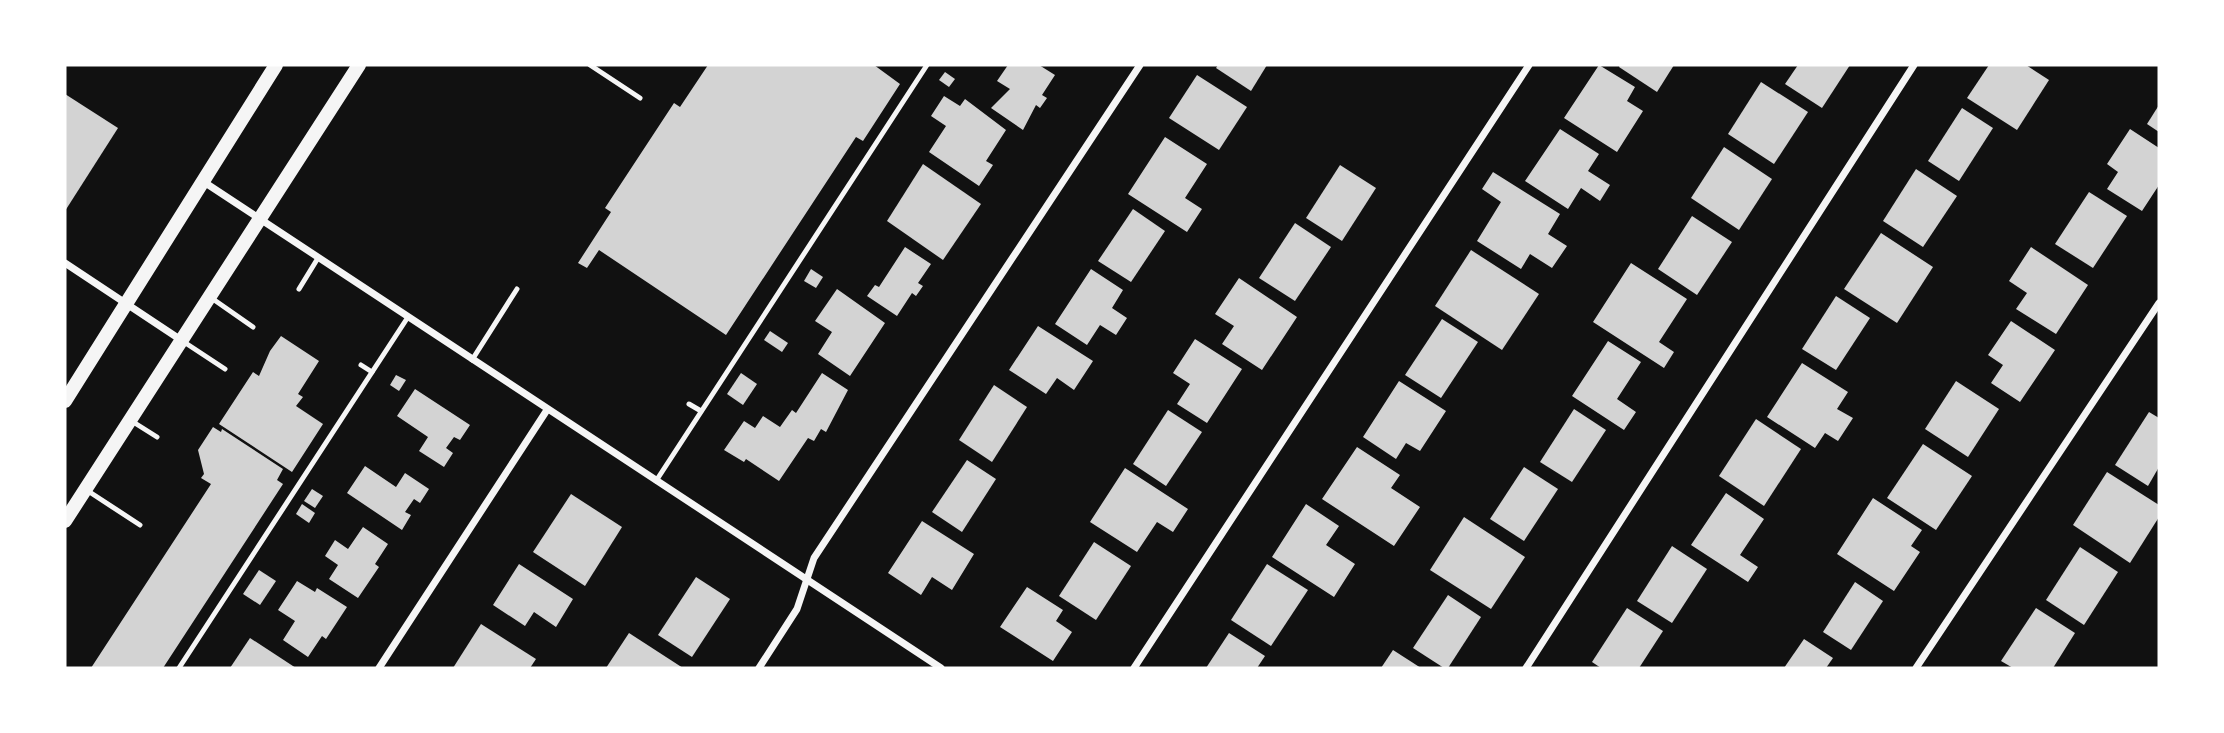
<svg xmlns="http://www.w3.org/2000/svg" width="2224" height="733" font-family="'IBM Plex Sans',sans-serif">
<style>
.building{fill:#d3d3d3}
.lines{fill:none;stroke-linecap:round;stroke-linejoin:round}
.service{stroke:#f5f5f5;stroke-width:5}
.minor{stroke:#f5f5f5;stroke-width:7}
.secondary{stroke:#f5f5f5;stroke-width:14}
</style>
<rect width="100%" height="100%" fill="#111"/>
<g class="building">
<polygon points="708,65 874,65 900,84 863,141 856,137 726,335 599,250 587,268 578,263 611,212 605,208 674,103 680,107"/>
<polygon points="1008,65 1039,65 1055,75 1042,95 1047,98 1040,108 1036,105 1023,130 991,108 1010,89 997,81"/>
<polygon points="1218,65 1267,65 1251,91 1216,68"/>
<polygon points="1599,65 1635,87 1627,101 1643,111 1617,152 1564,118"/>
<polygon points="1620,65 1674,65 1657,92 1619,67"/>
<polygon points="1798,65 1850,65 1822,108 1785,84"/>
<polygon points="1989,65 2026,65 2049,80 2017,130 1967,98"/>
<polygon points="945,72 955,79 949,87 939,80"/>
<polygon points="1197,75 1247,107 1219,150 1169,118"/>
<polygon points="1761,82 1808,112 1774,164 1728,134"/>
<polygon points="65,94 118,128 65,211"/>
<polygon points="944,96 960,106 965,99 1006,130 986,161 993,165 979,186 929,152 946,126 931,116"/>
<polygon points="2159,105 2159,132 2147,124"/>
<polygon points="1962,108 1993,128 1959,181 1928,161"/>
<polygon points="1560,129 1599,154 1588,171 1610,185 1600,201 1581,188 1568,209 1525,181"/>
<polygon points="2130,129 2159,148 2159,185 2142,211 2107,189 2118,172 2107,164"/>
<polygon points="1165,137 1207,164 1185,198 1202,209 1187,232 1128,194"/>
<polygon points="1724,147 1772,179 1739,230 1691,198"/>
<polygon points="923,164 981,204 943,260 887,221"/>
<polygon points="1340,165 1376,188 1342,241 1306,218"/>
<polygon points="1916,169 1957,196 1923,247 1883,221"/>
<polygon points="1493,172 1560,214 1548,234 1567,246 1552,268 1530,254 1521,269 1477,241 1501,202 1482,189"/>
<polygon points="2089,192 2127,216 2093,268 2055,244"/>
<polygon points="1133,209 1165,231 1131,282 1098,261"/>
<polygon points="1692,216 1732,242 1697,295 1658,269"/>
<polygon points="1295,223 1331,247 1295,301 1259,278"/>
<polygon points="1881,233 1933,267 1897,323 1844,289"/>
<polygon points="905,247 931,264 918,283 923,286 916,296 912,293 897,316 867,296 875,285 879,287"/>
<polygon points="2031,247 2088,285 2056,334 2016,309 2027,293 2009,281"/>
<polygon points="1471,250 1539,294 1502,350 1435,306"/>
<polygon points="1631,263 1687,299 1659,342 1674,352 1664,368 1593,322"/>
<polygon points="811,269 823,277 816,288 804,281"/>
<polygon points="1091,269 1123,290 1112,308 1127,318 1116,335 1100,325 1087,345 1055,324"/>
<polygon points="1239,278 1297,317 1262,370 1222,344 1234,326 1215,314"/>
<polygon points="837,289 885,323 850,376 818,354 832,332 815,321"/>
<polygon points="1836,296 1870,318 1836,370 1802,349"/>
<polygon points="1442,319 1478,342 1441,398 1405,375"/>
<polygon points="2011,321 2055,350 2020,402 1991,383 2003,365 1988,355"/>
<polygon points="1038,326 1093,361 1074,390 1057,378 1046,394 1009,370"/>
<polygon points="770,331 788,343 782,352 764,340"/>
<polygon points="281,336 319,361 298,394 303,397 296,406 323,424 292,472 219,424 253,372 259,376 270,351"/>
<polygon points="1195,339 1242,369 1207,423 1177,404 1190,384 1173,373"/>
<polygon points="1608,341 1641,362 1617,399 1636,412 1624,430 1572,396"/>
<polygon points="1802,363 1848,392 1837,409 1853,418 1838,441 1825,433 1815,448 1767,417"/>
<polygon points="741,373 757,384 743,405 727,394"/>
<polygon points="822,373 848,390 826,432 821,429 814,441 808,438 779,481 746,459 744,462 724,450 744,421 755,428 763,416 780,427 792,410 796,413"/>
<polygon points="396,375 406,380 399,391 390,385"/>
<polygon points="1399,381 1446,411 1420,451 1406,443 1396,459 1363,437"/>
<polygon points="1956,381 1999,409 1968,457 1925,429"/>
<polygon points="994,385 1027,407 992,462 959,440"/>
<polygon points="415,389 470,425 460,440 454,437 446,448 453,453 444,467 419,451 428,437 397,416"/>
<polygon points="1574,409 1606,430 1572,482 1540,462"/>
<polygon points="1168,410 1202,432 1166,486 1133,464"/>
<polygon points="2149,412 2159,418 2159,467 2148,486 2115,465"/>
<polygon points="1756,419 1801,449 1764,506 1719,476"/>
<polygon points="213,427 221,432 222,429 283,469 277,480 283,484 163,668 91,668 211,484 201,478 204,474 198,450"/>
<polygon points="1923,444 1972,476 1936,530 1887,498"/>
<polygon points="1357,447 1400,475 1391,488 1420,507 1394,546 1322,499"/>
<polygon points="967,460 996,479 962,532 932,512"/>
<polygon points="365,466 396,487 405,473 429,489 420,503 414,499 405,512 411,515 402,530 347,493"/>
<polygon points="1524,467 1558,489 1524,541 1490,519"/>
<polygon points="1125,468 1188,509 1173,532 1157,522 1137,552 1090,522"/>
<polygon points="2107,472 2159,505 2159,517 2130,563 2073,525"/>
<polygon points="312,489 323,496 315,508 304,501"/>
<polygon points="1726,493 1764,519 1740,555 1758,567 1748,582 1691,545"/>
<polygon points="571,494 622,527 585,586 533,552"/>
<polygon points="1873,498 1922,530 1911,546 1920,552 1894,591 1837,554"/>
<polygon points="302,504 315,513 309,523 296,514"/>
<polygon points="1306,504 1339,526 1326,545 1355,564 1334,597 1272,557"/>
<polygon points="1464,517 1525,557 1491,609 1430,570"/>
<polygon points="922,521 974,554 952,590 932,577 921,595 888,573"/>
<polygon points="363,527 388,544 375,564 379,567 358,598 329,579 338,565 325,556 335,540 348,549"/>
<polygon points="1094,542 1131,566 1096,620 1059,596"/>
<polygon points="1672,546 1707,569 1672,623 1637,601"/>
<polygon points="2080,547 2118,572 2084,625 2046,600"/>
<polygon points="519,564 573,599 556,627 534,612 525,626 493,605"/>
<polygon points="1267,564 1308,590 1271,646 1231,620"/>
<polygon points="259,570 276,581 260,605 243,594"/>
<polygon points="696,577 730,599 692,657 658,635"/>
<polygon points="297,581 315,592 317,588 347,607 326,639 322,636 308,657 283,640 295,621 278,610"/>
<polygon points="1855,582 1883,601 1851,650 1823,632"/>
<polygon points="1027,587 1063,610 1056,621 1072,632 1053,661 1000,627"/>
<polygon points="1448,595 1481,617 1448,668 1444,668 1413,648"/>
<polygon points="1627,608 1663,631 1639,668 1601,668 1592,662"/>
<polygon points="2036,608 2075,633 2053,668 2013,668 2001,661"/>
<polygon points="481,624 536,659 530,668 453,668"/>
<polygon points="629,633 683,668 606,668"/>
<polygon points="1229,633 1265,656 1257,668 1206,668"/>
<polygon points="250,638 296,668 230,668"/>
<polygon points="1804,639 1833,658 1826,668 1784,668"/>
<polygon points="1393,650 1421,668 1381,668"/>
</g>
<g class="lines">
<g class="service">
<polyline points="590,65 640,98"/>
<polyline points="299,289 318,258"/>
<polyline points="210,297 253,327"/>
<polyline points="184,342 225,369"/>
<polyline points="472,360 517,289"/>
<polyline points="361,365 372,372"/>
<polyline points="689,404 701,411"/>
<polyline points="130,420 157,437"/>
<polyline points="656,481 927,65"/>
<polyline points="88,491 140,525"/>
<polyline points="179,668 408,317"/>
</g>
<g class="minor">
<polyline points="204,182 941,668"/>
<polyline points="65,263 181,340"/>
<polyline points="379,668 547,410"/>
<polyline points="759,668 797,609 814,558 1140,65"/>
<polyline points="1134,668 1529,65"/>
<polyline points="1526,668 1914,65"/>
<polyline points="1916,668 2159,303"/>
</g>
<g class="secondary">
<polyline points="65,401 276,65"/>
<polyline points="65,521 359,65"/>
</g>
</g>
<rect width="2224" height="733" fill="none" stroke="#ffffff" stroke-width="133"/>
</svg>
